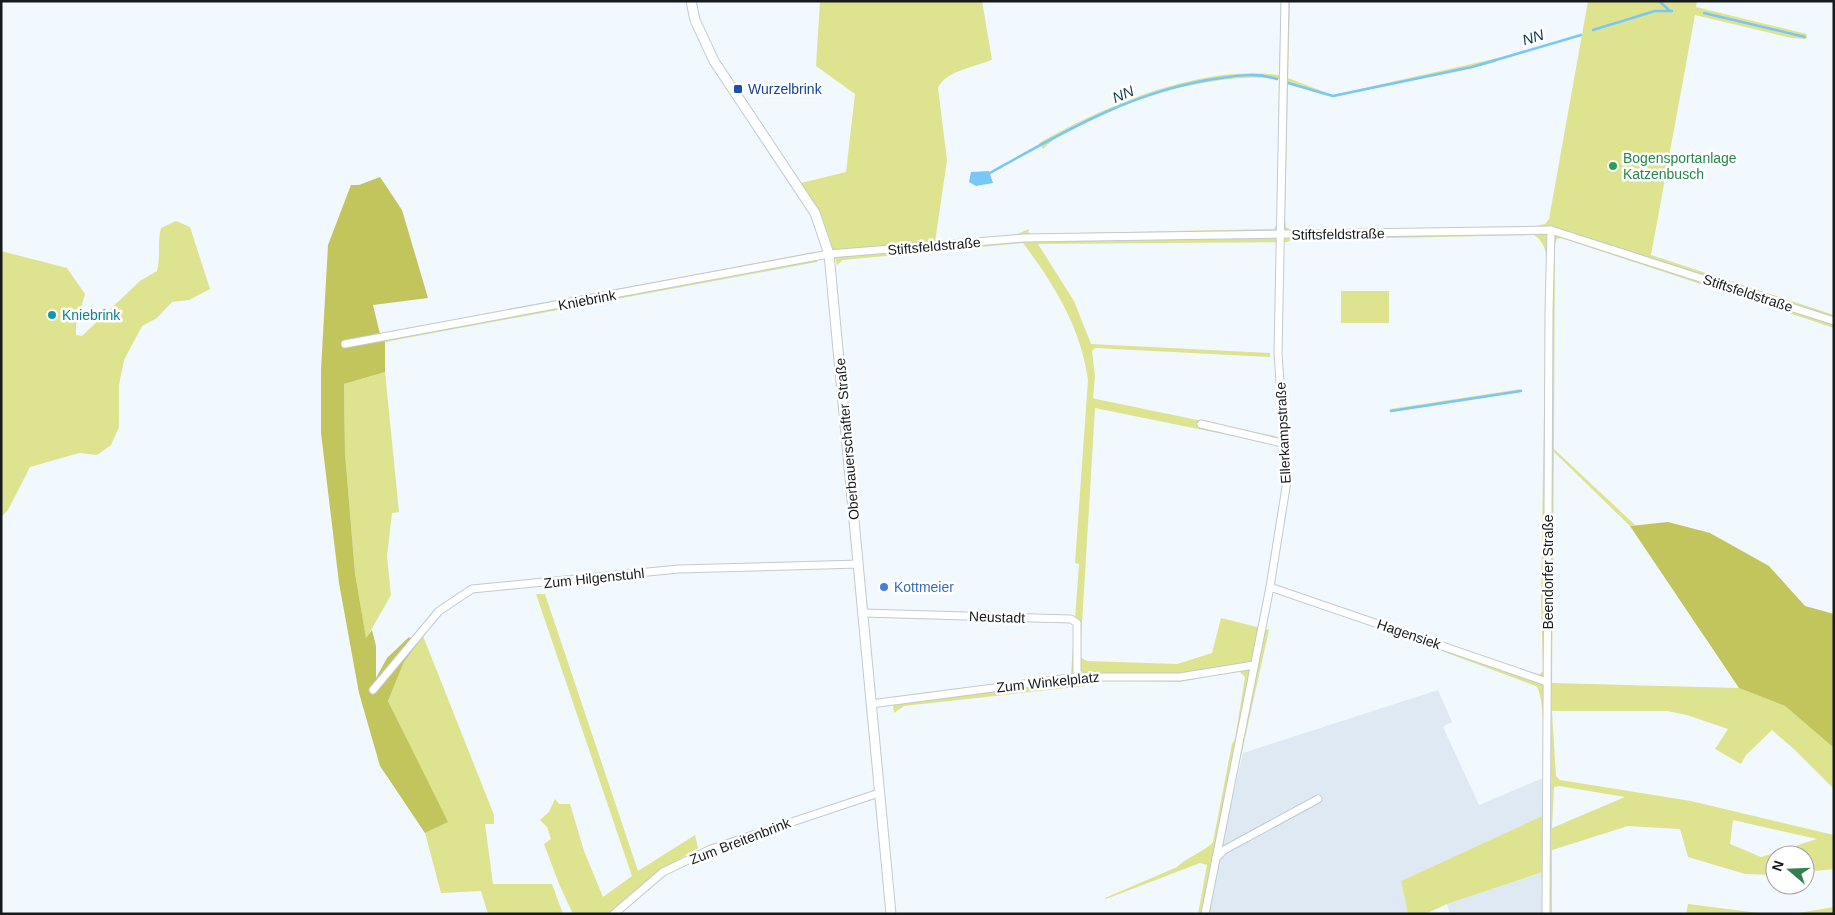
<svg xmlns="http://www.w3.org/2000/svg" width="1835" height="915" font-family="Helvetica,sans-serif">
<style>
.built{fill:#dee9f3}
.green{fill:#dee390;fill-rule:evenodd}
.forest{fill:#c1c55c}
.water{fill:#78c7f7}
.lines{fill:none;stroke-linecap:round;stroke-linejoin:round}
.stream{stroke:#78c7f7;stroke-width:2.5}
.street-casing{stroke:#c1cad1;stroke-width:9}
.secondary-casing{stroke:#c1cad1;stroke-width:11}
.street{stroke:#fff;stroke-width:7}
.secondary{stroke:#fff;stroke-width:9}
.transit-dot{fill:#1a4fb4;stroke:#fff;stroke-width:2}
.leisure-dot{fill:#2e9e5b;stroke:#fff;stroke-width:2}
.culture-dot{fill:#0f9aa8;stroke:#fff;stroke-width:2}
.shop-dot{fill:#3f7fe0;stroke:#fff;stroke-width:2}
.labels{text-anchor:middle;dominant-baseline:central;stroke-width:5;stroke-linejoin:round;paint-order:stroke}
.transit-label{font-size:14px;fill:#164399;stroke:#fff;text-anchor:start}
.leisure-label{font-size:14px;fill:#27864d;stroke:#fff;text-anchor:start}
.street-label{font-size:14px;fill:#171a1d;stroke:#fff}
.culture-label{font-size:14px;fill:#0d838f;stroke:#fff;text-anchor:start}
.shop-label{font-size:14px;fill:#366cbe;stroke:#fff;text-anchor:start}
.water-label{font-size:15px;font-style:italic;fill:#0e3c54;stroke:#fff}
</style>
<rect width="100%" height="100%" fill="#f1f8fe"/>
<g class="built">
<polygon points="1438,690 1452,722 1443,727 1479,805 1543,778 1542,816 1401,881 1408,914 1210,914 1221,846 1243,753"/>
<polygon points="1544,872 1543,914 1450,914 1447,904"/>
</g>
<g class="green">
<path d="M 820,1 L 982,1 L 992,60 C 977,66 945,71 938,88 L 947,160 L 935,242 L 1015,235 L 1029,229 L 1028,232 L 1031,234 L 1274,229 L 1277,223 L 1279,79 C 1217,70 1087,106 1043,149 L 1039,143 C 1106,105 1201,64 1279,75 L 1281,1 L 1290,1 L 1288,78 L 1327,93 L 1333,95 L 1498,58 L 1496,62 L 1481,66 L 1332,97 L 1288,84 L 1285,220 L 1286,227 L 1291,230 L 1536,226 L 1545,224 L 1549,219 L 1588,1 L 1697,1 L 1696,7 L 1807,34 L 1806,39 L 1792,38 L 1695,15 L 1651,255 L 1834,315 L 1834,328 L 1561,238 L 1557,239 L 1555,244 L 1554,449 L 1635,525 L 1630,526 L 1554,452 L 1552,683 L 1739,688 L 1785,706 L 1834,748 L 1834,789 L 1795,750 L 1772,730 L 1746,755 L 1741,764 L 1715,749 L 1728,729 L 1687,715 L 1667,711 L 1552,711 L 1556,776 L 1560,780 L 1691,801 L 1834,835 L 1834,869 L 1805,872 L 1805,855 L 1775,855 L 1775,875 L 1745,874 L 1688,857 L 1680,829 L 1628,826 L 1552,850 L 1552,914 L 1543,914 L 1543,872 L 1447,904 L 1425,914 L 1408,914 L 1401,881 L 1542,816 C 1543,794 1548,699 1536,686 L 1412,640 L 1429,637 L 1538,676 L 1543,671 L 1541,599 L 1546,285 C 1546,267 1551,246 1534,235 L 1291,240 L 1288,242 L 1038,244 L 1074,301 L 1091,344 L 1270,353 L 1270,357 L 1095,348 L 1092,351 L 1095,376 L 1093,398 L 1096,399 L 1275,436 L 1277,445 L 1095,408 L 1080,657 L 1087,661 L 1177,664 L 1212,653 L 1221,618 L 1269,630 L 1221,846 L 1210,914 L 1198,914 L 1207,865 L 1200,863 L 1106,899 L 1105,898 L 1177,867 C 1188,856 1203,853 1213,842 L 1232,744 L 1235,739 L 1245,677 L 1239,671 L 1179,682 L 1085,680 L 1085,686 L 904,706 L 894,713 L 892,697 L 1071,674 L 1079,564 L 1075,563 L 1088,380 C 1081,328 1054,284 1023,243 L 843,260 L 837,265 C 830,235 818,209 801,183 L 846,172 L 855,94 L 816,66 ZM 1559,786 L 1625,797 L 1552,828 L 1554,787 ZM 1733,820 L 1817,839 L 1761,857 L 1730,844 Z"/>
<path d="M 176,221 L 190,227 L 210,289 L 189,300 L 172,302 L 157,318 L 142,326 L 124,360 L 119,385 L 119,427 L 111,445 L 97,455 L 79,453 L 30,467 L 8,510 L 1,517 L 1,251 L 67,268 L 85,294 L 76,325 L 76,335 L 82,336 L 140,281 L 157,271 C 161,255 157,243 161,228 Z"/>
<polygon points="814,252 817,262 385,342 380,334"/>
<rect x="1341" y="291" width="48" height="32"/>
<polygon points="385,372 399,512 392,513 387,556 391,595 366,639 355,573 345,453 344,384"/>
<polygon points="1521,389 1521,392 1390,412 1390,409"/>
<path d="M 536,594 L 545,594 L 638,871 L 695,835 L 698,848 C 665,867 637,888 609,914 L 573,914 L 559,884 L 544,844 L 551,839 L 547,827 L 540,820 L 549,812 L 555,799 L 559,804 L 570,804 L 584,851 L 603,897 L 632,876 Z"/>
<polygon points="423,636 494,815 494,824 485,824 493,884 552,884 563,914 488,914 481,891 441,893 425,833 447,822 388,701 404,662"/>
<polygon points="1688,904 1759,913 1798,913 1834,907 1834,914 1686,914"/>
</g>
<g class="forest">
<polygon points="380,177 402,210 428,298 373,305 380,334 385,342 385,372 344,384 345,453 355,573 366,638 372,630 376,646 376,678 387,658 409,637 418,643 404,662 388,701 448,822 425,833 380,766 359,693 339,583 321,433 321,370 328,245 351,185 359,185"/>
<polygon points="1668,522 1710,533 1769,566 1805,606 1834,614 1834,748 1785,706 1739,688 1630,526"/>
</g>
<polygon class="water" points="989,171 993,183 976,186 969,182 971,172"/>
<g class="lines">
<g class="stream">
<polyline points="1659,1 1669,10"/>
<polyline points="1704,13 1805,37"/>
<polyline points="1593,30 1655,11 1672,11"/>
<polyline points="1288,83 1333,96 1472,67 1581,35"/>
<path d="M 990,173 C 1063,132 1136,89 1221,78 C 1240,75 1258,73 1277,79"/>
<polyline points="1391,411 1521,391"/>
</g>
<defs>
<g id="street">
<polyline points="345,344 829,254 1024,238 1551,230 1834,321"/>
<polyline points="1201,424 1286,444"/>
<polyline points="1270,587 1547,682"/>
<polyline points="863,613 1071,619 1077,623 1077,677"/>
<polyline points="373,690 439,611 472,589 679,569 859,564"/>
<polyline points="871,704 1077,677 1180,677 1254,665"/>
<polyline points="1216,858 1224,850 1318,799"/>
<polyline points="614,914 663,872 711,849 879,793"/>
<polyline points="1205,914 1270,587 1287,481 1278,353 1285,1"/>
<polyline points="1546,914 1549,313 1551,230"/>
</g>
<polyline id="secondary" points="691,1 695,20 714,61 815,213 829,254 891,914"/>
</defs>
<use href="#street" class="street-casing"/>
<use href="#secondary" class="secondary-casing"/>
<use href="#street" class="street"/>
<use href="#secondary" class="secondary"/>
</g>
<rect class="transit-dot" x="733" y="84" width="10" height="10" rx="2.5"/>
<circle class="leisure-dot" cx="1613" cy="166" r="5"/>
<circle class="culture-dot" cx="52" cy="315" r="5"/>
<circle class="shop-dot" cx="884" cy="587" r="5"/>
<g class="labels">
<g class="transit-label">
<text x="748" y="89">Wurzelbrink</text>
</g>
<g class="leisure-label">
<text x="1623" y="158">Bogensportanlage<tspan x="1623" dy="16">Katzenbusch</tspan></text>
</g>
<g class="street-label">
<text transform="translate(1338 234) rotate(-1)">Stiftsfeldstraße</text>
<text transform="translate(934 246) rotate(-5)">Stiftsfeldstraße</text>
<text transform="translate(1748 293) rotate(18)">Stiftsfeldstraße</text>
<text transform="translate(587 300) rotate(-11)">Kniebrink</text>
<text transform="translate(1283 433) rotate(-93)">Ellerkampstraße</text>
<text transform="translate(847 439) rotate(-95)">Oberbauerschafter Straße</text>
<text transform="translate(1548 572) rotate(-90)">Beendorfer Straße</text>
<text transform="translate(594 578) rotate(-6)">Zum Hilgenstuhl</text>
<text transform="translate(997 617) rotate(2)">Neustadt</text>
<text transform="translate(1409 634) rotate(19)">Hagensiek</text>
<text transform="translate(1048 682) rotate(-6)">Zum Winkelplatz</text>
<text transform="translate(740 841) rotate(-21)">Zum Breitenbrink</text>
</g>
<g class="culture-label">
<text x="62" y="315">Kniebrink</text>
</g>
<g class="shop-label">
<text x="894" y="587">Kottmeier</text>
</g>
<g class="water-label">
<text transform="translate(1533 37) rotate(-17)">NN</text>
<text transform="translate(1123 94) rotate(-22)">NN</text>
</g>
</g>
<rect width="1835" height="915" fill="none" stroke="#171a1d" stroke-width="5"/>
<g transform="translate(1790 870) rotate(289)"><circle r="24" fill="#ffffff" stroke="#a2a3a5"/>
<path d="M0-4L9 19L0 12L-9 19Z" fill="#318050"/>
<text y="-8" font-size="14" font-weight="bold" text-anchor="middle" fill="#171a1d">N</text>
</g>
</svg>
